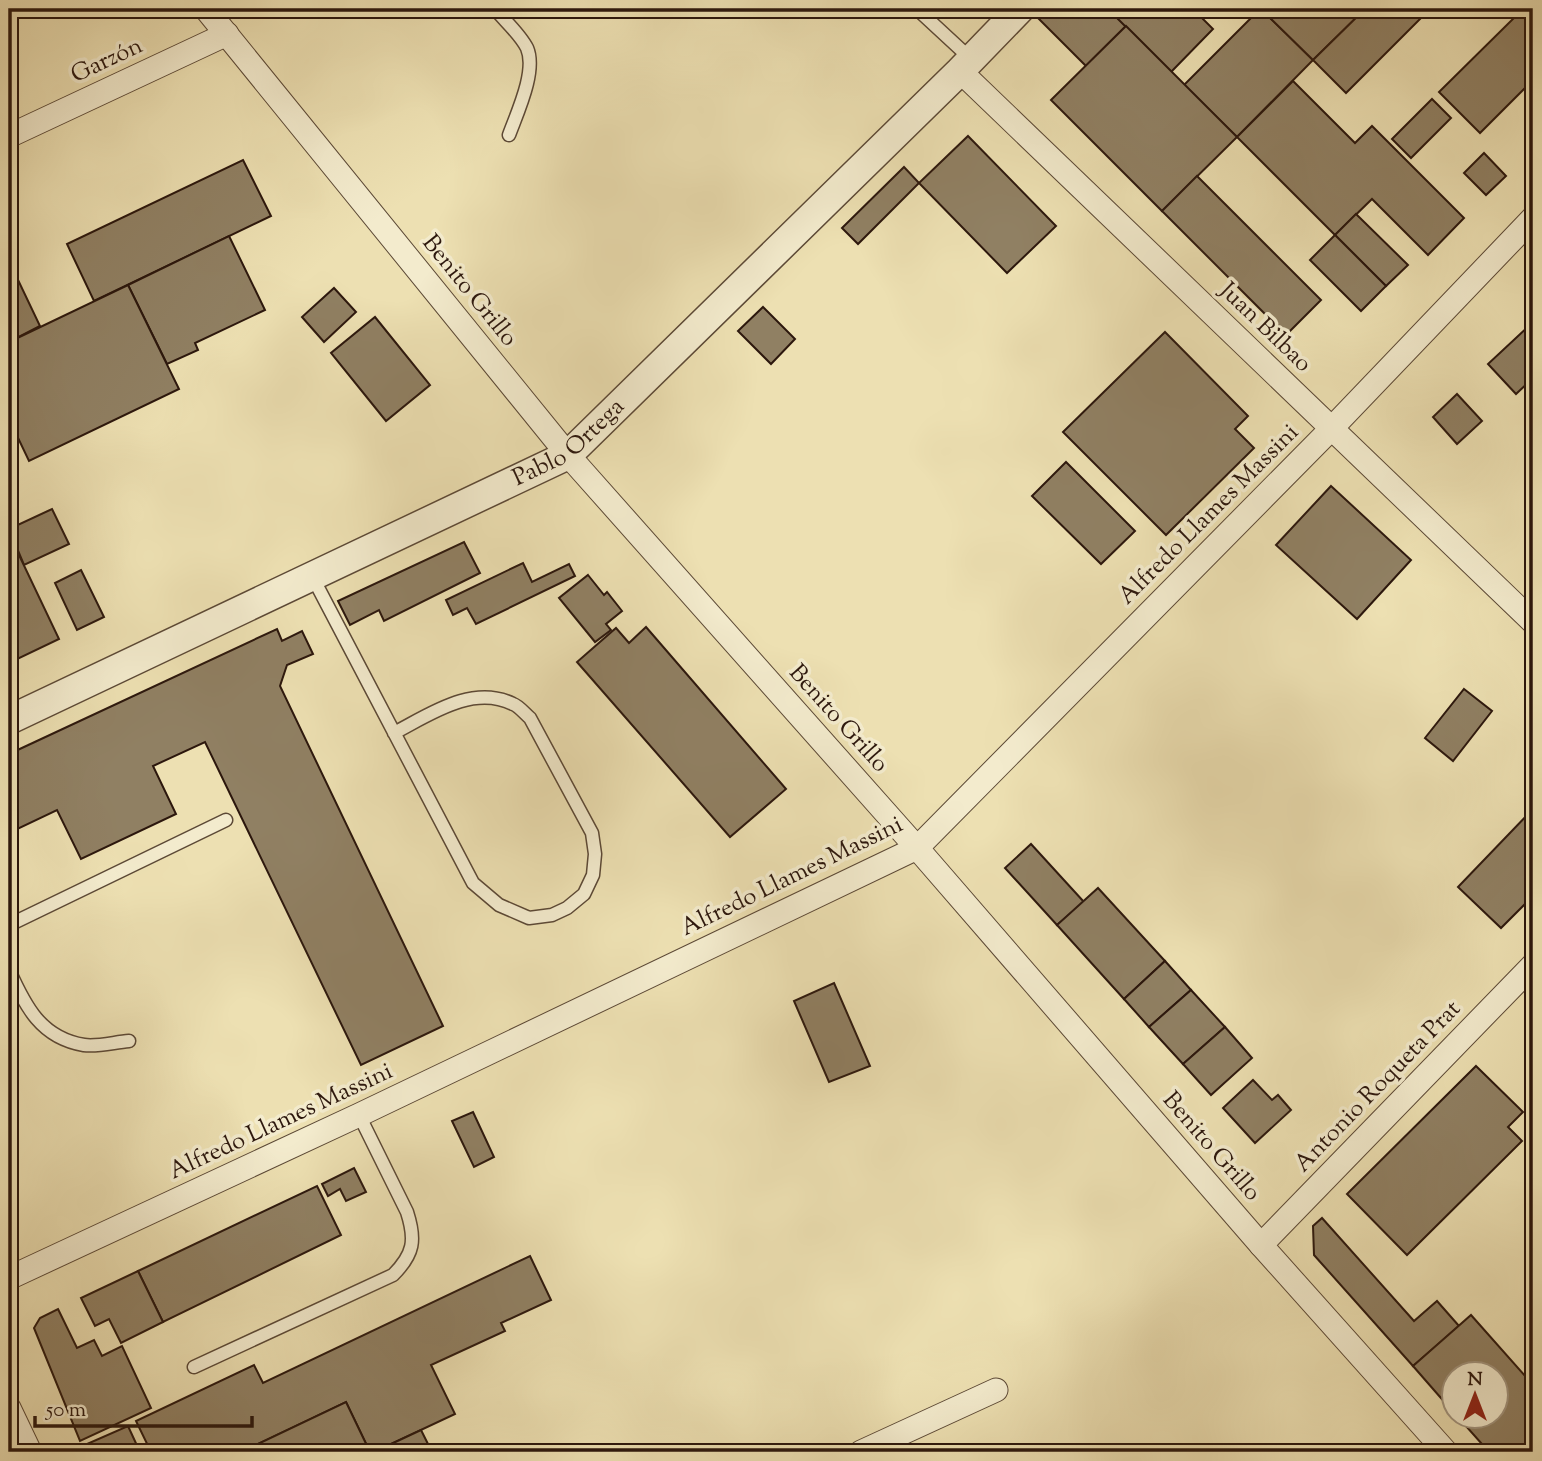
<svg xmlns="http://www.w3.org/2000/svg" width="1542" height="1461" font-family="'Sorts Mill Goudy',serif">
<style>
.building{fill:#908063;stroke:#2c170d;stroke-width:2}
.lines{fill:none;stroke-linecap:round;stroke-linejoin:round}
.service-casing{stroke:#5c4936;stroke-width:15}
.minor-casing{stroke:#5c4936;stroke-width:25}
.tertiary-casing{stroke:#5c4936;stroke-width:31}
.service{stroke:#f3ebcd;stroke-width:12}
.minor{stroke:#f3ebcd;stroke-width:23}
.tertiary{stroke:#f3ebcd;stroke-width:28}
.labels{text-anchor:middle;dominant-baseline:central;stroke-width:7;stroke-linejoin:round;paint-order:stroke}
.street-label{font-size:24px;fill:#2c170d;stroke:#f3ebcd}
</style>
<rect width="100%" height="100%" fill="#ede0b2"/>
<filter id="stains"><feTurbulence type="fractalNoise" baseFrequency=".00286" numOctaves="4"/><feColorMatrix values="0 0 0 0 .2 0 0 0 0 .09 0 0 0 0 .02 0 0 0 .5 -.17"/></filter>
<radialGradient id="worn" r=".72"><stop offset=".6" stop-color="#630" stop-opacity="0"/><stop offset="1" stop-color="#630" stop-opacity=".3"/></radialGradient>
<g class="building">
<polygon points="1044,9 1108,9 1126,26 1086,66 1036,16"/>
<polygon points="1108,9 1193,9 1213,29 1171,72"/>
<polygon points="1239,9 1261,9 1313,60 1237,137 1184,85 1250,19"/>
<polygon points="1261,9 1365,9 1313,60"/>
<polygon points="1365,9 1430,9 1346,93 1313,60"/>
<polygon points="1523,9 1533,9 1533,80 1480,133 1439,92"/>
<polygon points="1126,26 1237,137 1162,211 1051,100"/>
<polygon points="1293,81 1355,143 1372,126 1464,218 1428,255 1372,199 1335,235 1237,137"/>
<polygon points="1432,99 1451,118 1411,158 1392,139"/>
<polygon points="968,136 1056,226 1007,273 919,183"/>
<polygon points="1484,153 1506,176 1486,195 1464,173"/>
<polygon points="243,160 271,216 94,301 67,244"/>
<polygon points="904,167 919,183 858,244 842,228"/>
<polygon points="1197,176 1321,300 1286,335 1162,211"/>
<polygon points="1356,214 1408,265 1386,286 1335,235"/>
<polygon points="1335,235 1386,286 1361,311 1310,260"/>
<polygon points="229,236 265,310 195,343 198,350 167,364 128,285"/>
<polygon points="9,261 40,326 9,342"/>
<polygon points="128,285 179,389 29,461 9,419 9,342"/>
<polygon points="334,288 356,312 324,342 302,317"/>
<polygon points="763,307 795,339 771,364 738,331"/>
<polygon points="375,317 430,385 386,421 331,353"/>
<polygon points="1533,322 1533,378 1516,394 1488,364"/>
<polygon points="1165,332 1248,416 1235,429 1254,448 1166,535 1063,432"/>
<polygon points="1457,394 1482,421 1457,444 1433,417"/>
<polygon points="1066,462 1135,531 1101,564 1032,496"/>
<polygon points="1331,486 1411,560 1357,619 1276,545"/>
<polygon points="52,509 69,544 24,565 9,529"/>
<polygon points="9,534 59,639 9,663"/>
<polygon points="464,542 480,573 384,621 379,610 350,625 338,601"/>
<polygon points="523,563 532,582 569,564 575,576 476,624 467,608 453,615 446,600"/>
<polygon points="81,570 104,617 77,630 55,583"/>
<polygon points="588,575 604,595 607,592 622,611 606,624 611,630 595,642 559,598"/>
<polygon points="646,627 786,789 730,837 577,662 616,628 629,643"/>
<polygon points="277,629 282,641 302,631 313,654 287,665 280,686 443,1026 361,1065 205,742 153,766 176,814 81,859 57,810 9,833 9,754"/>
<polygon points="1464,689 1492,711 1453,761 1425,738"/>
<polygon points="1533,809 1533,896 1501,928 1458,887"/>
<polygon points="1031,844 1084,902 1057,925 1005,868"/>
<polygon points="1098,888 1165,961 1124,999 1057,925"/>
<polygon points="1165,961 1191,990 1149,1027 1124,999"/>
<polygon points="834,983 870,1066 829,1082 794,1001"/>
<polygon points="1191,990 1225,1027 1183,1064 1149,1027"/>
<polygon points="1225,1027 1252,1058 1211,1095 1183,1064"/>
<polygon points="1476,1066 1523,1112 1508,1127 1522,1141 1407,1255 1347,1194"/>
<polygon points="1253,1080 1272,1100 1278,1095 1291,1110 1255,1143 1223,1108"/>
<polygon points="473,1112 494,1157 474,1167 452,1121"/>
<polygon points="354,1168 366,1192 346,1201 340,1189 328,1196 322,1184"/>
<polygon points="317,1186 341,1235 163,1322 138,1271"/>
<polygon points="1322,1218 1414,1321 1437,1301 1459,1326 1413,1366 1314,1255 1313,1226"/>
<polygon points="530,1256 551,1300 501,1323 505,1331 431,1365 455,1414 374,1452 370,1452 346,1402 241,1452 151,1452 136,1421 254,1365 263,1383"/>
<polygon points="138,1271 163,1322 121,1343 109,1319 95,1326 81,1298"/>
<polygon points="58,1309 77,1348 94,1340 102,1356 122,1346 151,1408 80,1441 34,1328 40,1318"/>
<polygon points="1471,1315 1533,1385 1533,1452 1489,1452 1457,1416 1496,1416 1496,1374 1454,1374 1454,1413 1413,1366"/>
<polygon points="346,1402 370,1452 241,1452"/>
<polygon points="128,1426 140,1452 91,1452 87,1444"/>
<polygon points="421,1430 432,1452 374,1452"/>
</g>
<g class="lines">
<defs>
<g id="service">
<path d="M 495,9 C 505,21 520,34 527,48 C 537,71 517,113 509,135"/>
<polyline points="917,9 971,59"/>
<path d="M 312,576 L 473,883 L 499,905 L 529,918 L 552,915 L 567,908 L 584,894 L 593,875 L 595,854 L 592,833 L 530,718 C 525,714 519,706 513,704 C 472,684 429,715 394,733"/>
<polyline points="9,925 226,820"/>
<path d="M 9,970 C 25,1006 41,1038 84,1045 C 98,1047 115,1042 129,1041"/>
<path d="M 194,1367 L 393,1275 C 414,1254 416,1240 407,1212 L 359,1115"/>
</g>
<g id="minor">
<polyline points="206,9 568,455 917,848 1261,1245 1446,1452"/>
<polyline points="960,71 1533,622"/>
<polyline points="9,136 227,34"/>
<polyline points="1261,1245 1533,965"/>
<polyline points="9,1278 359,1115 917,848 1332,428 1533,218"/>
<polyline points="9,1408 30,1452"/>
<polyline points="861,1452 996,1390"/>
</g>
<g id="tertiary">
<path id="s1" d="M 9,720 L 568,455 L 960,71 L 1020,9"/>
</g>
</defs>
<use href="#service" class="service-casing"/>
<use href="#minor" class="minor-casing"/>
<use href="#tertiary" class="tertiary-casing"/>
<use href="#service" class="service"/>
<use href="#minor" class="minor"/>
<use href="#tertiary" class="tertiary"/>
</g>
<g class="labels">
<g class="street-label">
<text transform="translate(107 61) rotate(-25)">Garzón</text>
<text transform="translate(469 291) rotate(51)">Benito Grillo</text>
<text transform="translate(1265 328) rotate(44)">Juan Bilbao</text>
<text stroke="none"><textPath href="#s1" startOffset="626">Pablo Ortega</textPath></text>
<text transform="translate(1209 515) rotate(-45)">Alfredo Llames Massini</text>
<text transform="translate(838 719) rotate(48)">Benito Grillo</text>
<text transform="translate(792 877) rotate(-26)">Alfredo Llames Massini</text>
<text transform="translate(1378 1087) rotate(-46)">Antonio Roqueta Prat</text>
<text transform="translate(281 1122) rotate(-25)">Alfredo Llames Massini</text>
<text transform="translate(1211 1147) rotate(49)">Benito Grillo</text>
</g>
</g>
<rect width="1542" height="1461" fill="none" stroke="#ede0b2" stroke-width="35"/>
<rect x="10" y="10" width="1521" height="1440" fill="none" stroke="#2c170d" stroke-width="3.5"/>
<rect x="18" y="18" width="1507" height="1426" fill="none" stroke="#2c170d" stroke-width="2"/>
<g transform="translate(1475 1395)"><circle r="33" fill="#f3ebcd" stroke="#a39680" stroke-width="2"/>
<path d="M0-5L12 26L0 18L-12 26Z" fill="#8f2418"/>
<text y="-10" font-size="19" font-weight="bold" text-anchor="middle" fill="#2c170d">N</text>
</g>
<path d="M35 1416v10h217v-10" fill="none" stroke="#2c170d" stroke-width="3.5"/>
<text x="46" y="1416" font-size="21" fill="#2c170d" stroke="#f3ebcd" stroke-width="5" paint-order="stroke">50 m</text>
<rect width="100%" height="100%" filter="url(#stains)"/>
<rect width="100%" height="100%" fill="url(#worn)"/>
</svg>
